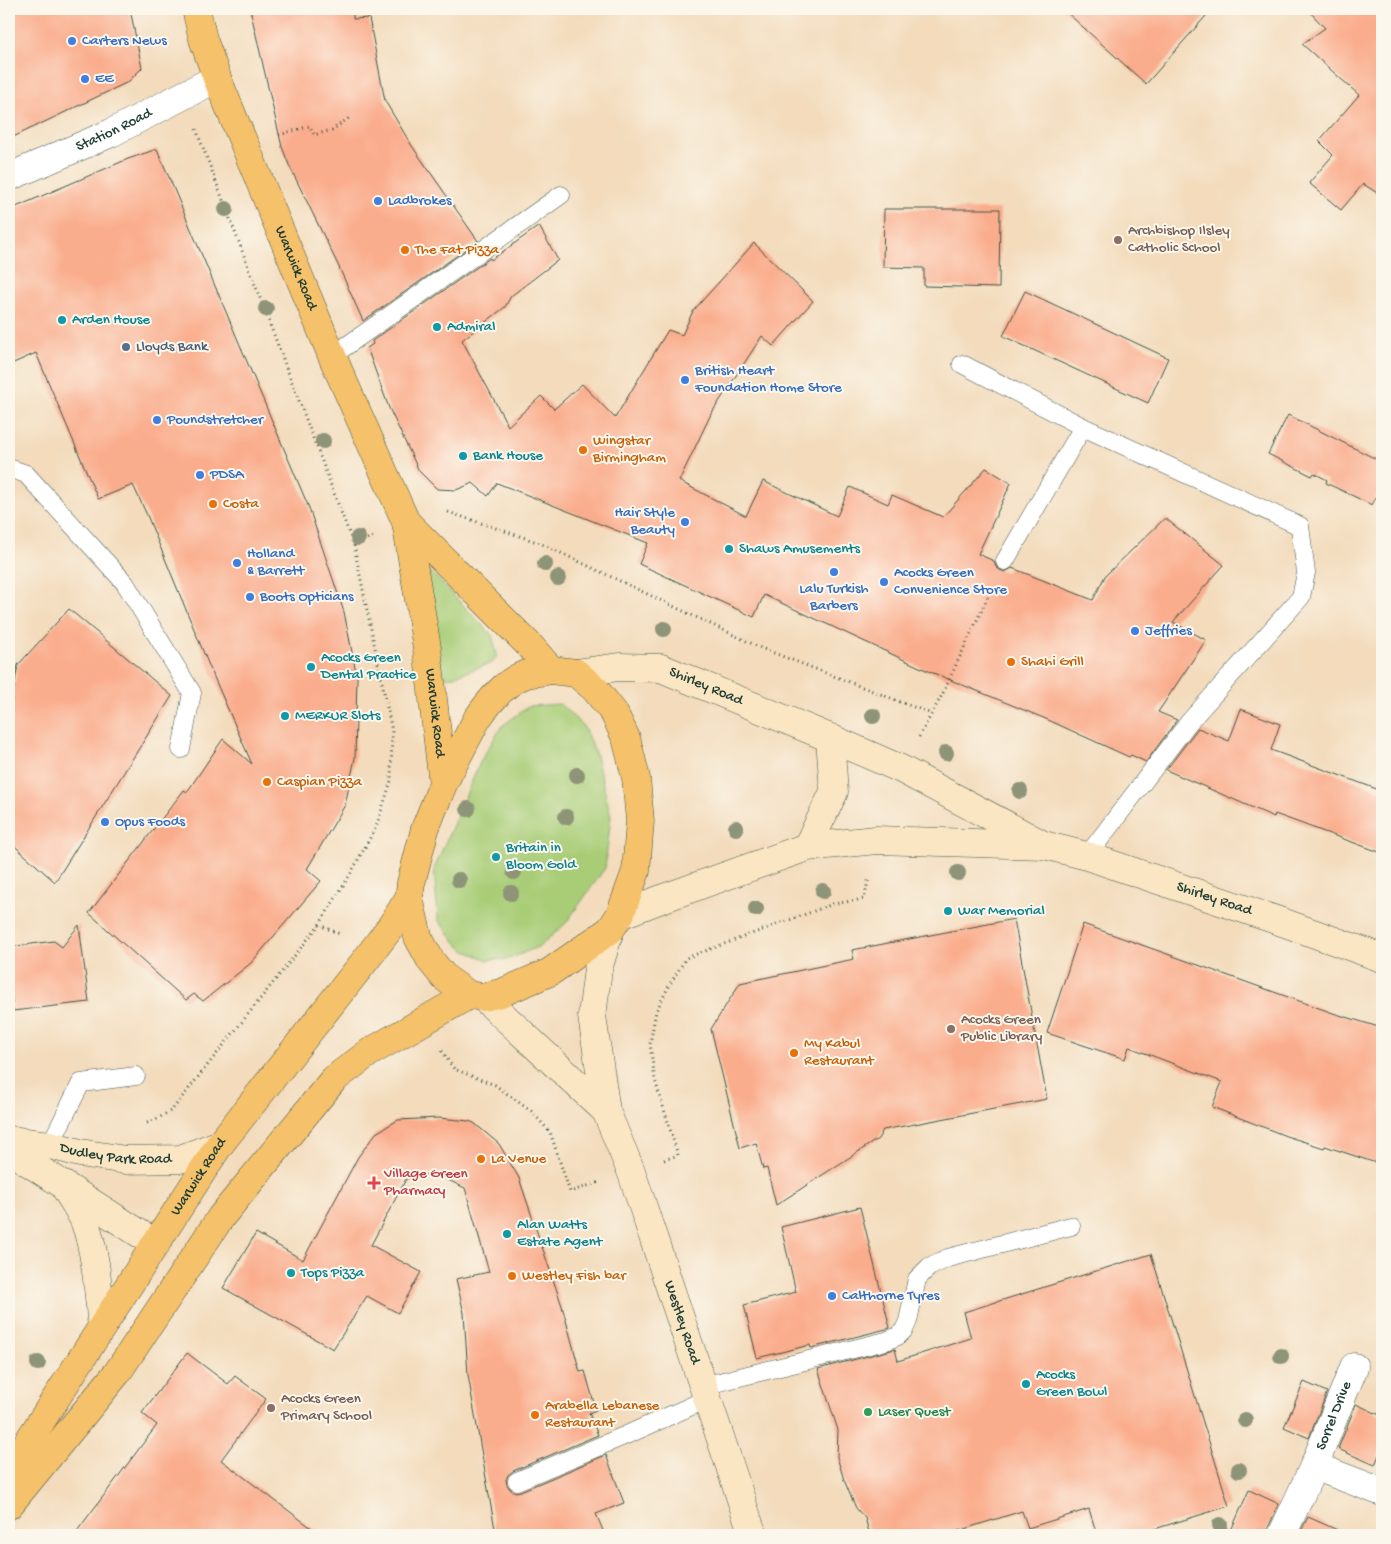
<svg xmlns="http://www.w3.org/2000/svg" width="1391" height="1544" font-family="'Gochi Hand',sans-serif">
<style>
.green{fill:#a9cd77;stroke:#648556}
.building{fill:#faad8d}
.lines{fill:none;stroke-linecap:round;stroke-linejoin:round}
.lane-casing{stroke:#3f5548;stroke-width:19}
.street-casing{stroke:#3f5548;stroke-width:29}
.secondary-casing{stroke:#3f5548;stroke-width:29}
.highway-casing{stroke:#3f5548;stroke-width:29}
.path{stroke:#3f5548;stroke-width:3;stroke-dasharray:1 4;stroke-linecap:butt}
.lane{stroke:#fff;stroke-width:18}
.street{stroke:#fff;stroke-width:28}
.secondary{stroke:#fbe6c4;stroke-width:28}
.highway{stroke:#f5c16b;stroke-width:28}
.tree{fill:#8e9478}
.shop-dot{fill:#3f7fe0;stroke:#fbf7ec;stroke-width:2}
.education-dot{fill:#8d6e63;stroke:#fbf7ec;stroke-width:2}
.food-dot{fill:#e8710a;stroke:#fbf7ec;stroke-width:2}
.culture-dot{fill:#0f9aa8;stroke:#fbf7ec;stroke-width:2}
.service-dot{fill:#5c6f8a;stroke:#fbf7ec;stroke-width:2}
.health-dot{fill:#e0444e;stroke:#fbf7ec;stroke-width:2}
.leisure-dot{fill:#2e9e5b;stroke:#fbf7ec;stroke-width:2}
.labels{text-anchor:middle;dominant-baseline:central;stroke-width:4;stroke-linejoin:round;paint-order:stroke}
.shop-label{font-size:15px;fill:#366cbe;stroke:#fbf7ec;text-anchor:start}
.street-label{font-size:15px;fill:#1f3d34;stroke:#fbf7ec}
.education-label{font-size:15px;fill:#785e54;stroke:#fbf7ec;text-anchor:start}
.food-label{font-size:15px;fill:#c56008;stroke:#fbf7ec;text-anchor:start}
.culture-label{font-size:15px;fill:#0d838f;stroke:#fbf7ec;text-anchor:start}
.service-label{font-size:15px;fill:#4e5e75;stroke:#fbf7ec;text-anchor:start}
.health-label{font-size:15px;fill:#be3a42;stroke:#fbf7ec;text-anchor:start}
.leisure-label{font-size:15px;fill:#27864d;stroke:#fbf7ec;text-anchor:start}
</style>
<rect width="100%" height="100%" fill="#fbf7ec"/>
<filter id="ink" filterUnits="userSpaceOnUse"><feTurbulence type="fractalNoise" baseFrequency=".02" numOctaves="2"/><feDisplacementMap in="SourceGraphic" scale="10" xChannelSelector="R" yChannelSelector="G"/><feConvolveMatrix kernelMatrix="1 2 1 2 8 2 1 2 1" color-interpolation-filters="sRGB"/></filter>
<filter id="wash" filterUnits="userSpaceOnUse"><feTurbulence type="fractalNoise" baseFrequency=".0096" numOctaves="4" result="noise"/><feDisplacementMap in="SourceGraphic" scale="20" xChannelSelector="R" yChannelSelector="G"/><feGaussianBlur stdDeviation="1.12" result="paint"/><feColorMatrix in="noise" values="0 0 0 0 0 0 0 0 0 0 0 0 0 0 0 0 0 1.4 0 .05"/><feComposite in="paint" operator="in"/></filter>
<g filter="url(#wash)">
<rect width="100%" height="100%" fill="#f3dbbc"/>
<g class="green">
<polygon points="424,565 492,635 497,655 492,663 448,678 440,674"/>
<polygon points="560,704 583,726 595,752 611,816 605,868 566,923 540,946 509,959 488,960 466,951 458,945 438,920 434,869 481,760 502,726 529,706"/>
</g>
<g id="blocks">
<g class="building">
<polygon points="9,9 130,9 142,68 128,82 9,139"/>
<polygon points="250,9 353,9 353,19 369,18 385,101 412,146 478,241 363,321 338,265 289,165 282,147"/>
<polygon points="1063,9 1212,9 1146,84"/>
<polygon points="1307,9 1382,9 1382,196 1363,184 1341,210 1309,183 1333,155 1319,141 1359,95 1302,44 1325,28"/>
<polygon points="157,149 309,508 344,612 357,677 355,758 345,805 307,869 321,881 251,963 203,1001 194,994 186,1000 89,913 184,790 187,792 223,739 252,764 210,668 147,515 133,485 98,499 36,353 9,365 9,210 128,159"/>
<polygon points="884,209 1000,209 999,288 924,286 924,268 883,267"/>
<polygon points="539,226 558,260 511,296 505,307 462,340 508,426 541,396 554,409 582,384 615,418 668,330 682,335 693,311 754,243 813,301 773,346 762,336 711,414 679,481 746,516 763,481 837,516 850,487 888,504 892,495 943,517 986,468 1011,483 978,554 994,561 996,567 1000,570 1005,572 1012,568 1093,600 1105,576 1165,518 1224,565 1173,622 1206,640 1158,712 1177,720 1146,762 1131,755 1129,757 1046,719 926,670 764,595 754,617 639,564 648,543 497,483 488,496 473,483 456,490 437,489 419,471 389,408 367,348 373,344 372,341 490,258 491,260"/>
<polygon points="1025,291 1168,358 1148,403 1003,336"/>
<polygon points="1288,415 1382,462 1382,484 1372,505 1326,483 1327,480 1314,473 1312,476 1268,454"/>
<polygon points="69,609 172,696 55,882 9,841 9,715 18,665"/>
<polygon points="1241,709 1280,724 1271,750 1382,791 1382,853 1275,814 1274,817 1166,770 1198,728 1229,741"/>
<polygon points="1014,919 1047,1099 883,1130 878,1139 776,1205 767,1168 763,1169 756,1143 740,1148 711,1029 740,983 854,959 852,950"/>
<polygon points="1083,924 1333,1013 1382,1028 1382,1165 1325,1146 1324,1148 1286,1136 1212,1107 1222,1082 1129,1047 1125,1059 1047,1033"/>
<polygon points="79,925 89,1002 13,1011 9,974 9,947 54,941 62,947"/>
<polygon points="439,1118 469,1121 474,1123 499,1144 519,1178 562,1306 580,1372 585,1371 596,1410 589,1413 598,1435 513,1471 508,1475 506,1480 507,1485 511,1490 516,1492 521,1491 606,1455 624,1503 596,1514 605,1535 496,1535 468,1375 464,1313 456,1279 489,1272 465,1188 433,1173 406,1179 371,1245 421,1272 398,1313 367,1296 333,1349 223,1288 256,1233 303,1260 358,1157 376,1133 398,1120"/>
<polygon points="860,1207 890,1328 811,1348 810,1345 757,1358 744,1305 796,1292 781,1227"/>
<polygon points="1151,1254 1229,1506 1135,1535 1097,1535 1089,1509 1028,1528 1022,1511 945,1535 870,1535 865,1518 856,1508 844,1480 837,1457 838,1430 818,1369 895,1349 898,1361 971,1338 964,1312"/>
<polygon points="187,1353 228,1384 235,1376 266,1399 221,1460 321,1535 74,1535 157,1425 142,1413"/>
<polygon points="1304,1382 1327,1392 1309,1438 1284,1427"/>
<polygon points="1356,1404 1382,1416 1382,1447 1375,1465 1338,1449"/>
<polygon points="1249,1490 1279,1504 1268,1528 1267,1535 1229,1535"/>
<polygon points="1308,1517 1349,1535 1299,1535"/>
</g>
</g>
</g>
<g filter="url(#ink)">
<use href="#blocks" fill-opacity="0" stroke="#3f5548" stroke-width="1"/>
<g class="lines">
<defs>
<g id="lane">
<polyline points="332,356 561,195"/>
<polyline points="962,364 1083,427 1300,526 1306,573 1301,597 1189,722 1087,856"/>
<polyline points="9,468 26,474 125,583 192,693 181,749"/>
<polyline points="1005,561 1083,427"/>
<polyline points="50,1145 81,1083 136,1076"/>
<polyline points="703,1386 886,1341 898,1336 904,1330 908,1321 917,1279 929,1267 948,1258 1071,1226"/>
<polyline points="517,1481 631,1433 707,1399"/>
</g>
<g id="street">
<path id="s1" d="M 9,177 L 111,133 L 217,78"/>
<path id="s2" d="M 1314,1466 L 1354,1367"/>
<polyline points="1282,1535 1314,1466 1382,1492"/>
</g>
<g id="secondary">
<path id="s3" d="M 576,673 L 619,667 L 661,668 L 830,738 L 901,769 L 1038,842"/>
<polyline points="807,847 834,792 830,738"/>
<path id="s4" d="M 620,915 L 664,898 L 807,847 L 876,840 L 1044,845 L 1087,856 L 1282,922 L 1382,958"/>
<path id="s5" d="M 610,930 L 598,969 L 592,1016 L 606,1111 L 631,1171 L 753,1535"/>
<polyline points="483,997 606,1111"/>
<path id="s6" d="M 9,1140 L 50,1145 L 80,1153 L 126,1160 L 180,1159 L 220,1144"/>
<polyline points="9,1150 156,1244"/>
<path d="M 66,1189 C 72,1200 81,1212 85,1223 C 97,1256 98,1293 102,1327"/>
</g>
<g id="highway">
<path id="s7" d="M 196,9 L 203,39 L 217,78 L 332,356 L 406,522 L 427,648 L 443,784"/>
<polyline points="406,522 531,647 551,670"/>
<path d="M 551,670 L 576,673 L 595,689 L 614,713 L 626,738 L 636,778 L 640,821 L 636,871 L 620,915 L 610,930 L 550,972 L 501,993 L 483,997 L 469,995 L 445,978 L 431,961 L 418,937 L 409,898 L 411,883 L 425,829 L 443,784 L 477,719 C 489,702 506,680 527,674 C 535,672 543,672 551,670 Z"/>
<path id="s8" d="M 9,1471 L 220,1144 L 368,957 L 392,925 L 409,898"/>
<polyline points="9,1505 117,1373 221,1217 334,1079 370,1052 469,995"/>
</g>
</defs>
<use href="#lane" class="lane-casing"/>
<use href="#street" class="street-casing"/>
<use href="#secondary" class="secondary-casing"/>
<use href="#highway" class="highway-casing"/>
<g class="path">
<polyline points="279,135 310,126 314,135 332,130 349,118"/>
<polyline points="448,512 540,543 761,648 932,714"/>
<polyline points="354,546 373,536"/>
<polyline points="919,737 942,695 992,588"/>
<polyline points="319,925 340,934"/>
<polyline points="442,1051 454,1069 495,1085 531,1111 550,1132 570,1192 599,1182"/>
<polyline points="147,1123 157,1119 172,1110 319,925 351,873 376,827 391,781 392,731 354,546 196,129"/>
<polyline points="664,1160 678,1155 655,1080 650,1044 656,1011 670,984 686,958 833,904 864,899 869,877"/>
</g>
<use href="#lane" class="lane"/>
<use href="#street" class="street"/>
<use href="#secondary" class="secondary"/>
<use href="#highway" class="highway"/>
</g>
<g class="tree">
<circle cx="226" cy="209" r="8"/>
<circle cx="266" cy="309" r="8"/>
<circle cx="323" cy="441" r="8"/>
<circle cx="358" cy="538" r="8"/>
<circle cx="545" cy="564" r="8"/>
<circle cx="558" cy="578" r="8"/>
<circle cx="664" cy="629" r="8"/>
<circle cx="873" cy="716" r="8"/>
<circle cx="946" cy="753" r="8"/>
<circle cx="577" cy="775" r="8"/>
<circle cx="1020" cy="791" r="8"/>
<circle cx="468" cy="809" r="8"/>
<circle cx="566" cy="817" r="8"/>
<circle cx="736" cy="828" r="8"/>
<circle cx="514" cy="872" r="8"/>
<circle cx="958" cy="873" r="8"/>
<circle cx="459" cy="880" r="8"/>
<circle cx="823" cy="891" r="8"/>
<circle cx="511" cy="893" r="8"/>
<circle cx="756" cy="909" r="8"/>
<circle cx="1281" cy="1356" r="8"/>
<circle cx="38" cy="1363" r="8"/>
<circle cx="1245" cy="1420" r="8"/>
<circle cx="1239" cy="1470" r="8"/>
<circle cx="1220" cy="1525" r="8"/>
</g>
</g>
<g class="shop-dot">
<circle cx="72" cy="41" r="5"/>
<circle cx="85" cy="79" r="5"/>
<circle cx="378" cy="201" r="5"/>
<circle cx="685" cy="380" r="5"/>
<circle cx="157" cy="420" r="5"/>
<circle cx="200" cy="475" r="5"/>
<circle cx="685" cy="522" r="5"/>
<circle cx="237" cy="563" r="5"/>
<circle cx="834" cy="572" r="5"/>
<circle cx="884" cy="582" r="5"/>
<circle cx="250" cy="597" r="5"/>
<circle cx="1135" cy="631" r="5"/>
<circle cx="105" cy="822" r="5"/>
<circle cx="832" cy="1296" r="5"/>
</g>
<g class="education-dot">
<circle cx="1118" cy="240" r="5"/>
<circle cx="951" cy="1029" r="5"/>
<circle cx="271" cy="1408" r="5"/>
</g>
<g class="food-dot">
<circle cx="405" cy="250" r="5"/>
<circle cx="583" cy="450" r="5"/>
<circle cx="213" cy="504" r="5"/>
<circle cx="1011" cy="662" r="5"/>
<circle cx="267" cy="782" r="5"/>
<circle cx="794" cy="1053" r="5"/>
<circle cx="481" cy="1159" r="5"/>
<circle cx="512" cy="1276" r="5"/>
<circle cx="535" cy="1415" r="5"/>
</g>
<g class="culture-dot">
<circle cx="62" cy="320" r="5"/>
<circle cx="437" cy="327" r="5"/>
<circle cx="463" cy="456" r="5"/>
<circle cx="729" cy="549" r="5"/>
<circle cx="311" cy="667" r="5"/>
<circle cx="285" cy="716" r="5"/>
<circle cx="496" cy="857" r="5"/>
<circle cx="948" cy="911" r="5"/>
<circle cx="507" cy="1234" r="5"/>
<circle cx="291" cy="1273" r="5"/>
<circle cx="1026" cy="1384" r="5"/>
</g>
<circle class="service-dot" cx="126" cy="347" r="5"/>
<path class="health-dot" d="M371.5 1175.5h5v5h5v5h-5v5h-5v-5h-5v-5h5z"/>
<circle class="leisure-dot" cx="868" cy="1412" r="5"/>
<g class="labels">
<g class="shop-label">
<text x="82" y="41">Carters News</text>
<text x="95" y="79">EE</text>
<text x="388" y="201">Ladbrokes</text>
<text x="695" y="371">British Heart<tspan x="695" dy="17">Foundation Home Store</tspan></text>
<text x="167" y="420">Poundstretcher</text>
<text x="210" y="475">PDSA</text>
<text x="675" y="513" text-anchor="end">Hair Style<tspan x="675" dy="17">Beauty</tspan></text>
<text x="247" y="554">Holland<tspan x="247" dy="17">&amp; Barrett</tspan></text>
<text x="894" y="573">Acocks Green<tspan x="894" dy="17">Convenience Store</tspan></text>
<text x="834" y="589" text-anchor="middle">Lalu Turkish<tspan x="834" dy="17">Barbers</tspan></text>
<text x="260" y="597">Boots Opticians</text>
<text x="1145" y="631">Jeffries</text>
<text x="115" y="822">Opus Foods</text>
<text x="842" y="1296">Calthorne Tyres</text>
</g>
<g class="street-label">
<text stroke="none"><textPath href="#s1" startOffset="115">Station Road</textPath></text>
<text stroke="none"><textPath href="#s7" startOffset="278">Warwick Road</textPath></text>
<text stroke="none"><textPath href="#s3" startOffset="134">Shirley Road</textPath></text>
<text stroke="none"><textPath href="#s7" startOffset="748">Warwick Road</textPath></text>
<text stroke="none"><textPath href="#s4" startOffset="615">Shirley Road</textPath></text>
<text stroke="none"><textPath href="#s6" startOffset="108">Dudley Park Road</textPath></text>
<text stroke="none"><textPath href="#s8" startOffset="350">Warwick Road</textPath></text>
<text stroke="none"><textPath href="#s5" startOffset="409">Westley Road</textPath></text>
<text stroke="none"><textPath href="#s2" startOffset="54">Sorrel Drive</textPath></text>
</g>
<g class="education-label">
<text x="1128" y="231">Archbishop Ilsley<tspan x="1128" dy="17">Catholic School</tspan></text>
<text x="961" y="1020">Acocks Green<tspan x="961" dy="17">Public Library</tspan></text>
<text x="281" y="1399">Acocks Green<tspan x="281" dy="17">Primary School</tspan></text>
</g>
<g class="food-label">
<text x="415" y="250">The Fat Pizza</text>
<text x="593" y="441">Wingstar<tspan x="593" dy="17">Birmingham</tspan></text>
<text x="223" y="504">Costa</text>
<text x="1021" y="662">Shahi Grill</text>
<text x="277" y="782">Caspian Pizza</text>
<text x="804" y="1044">My Kabul<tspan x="804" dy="17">Restaurant</tspan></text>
<text x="491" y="1159">La Venue</text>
<text x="522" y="1276">Westley Fish bar</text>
<text x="545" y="1406">Arabella Lebanese<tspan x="545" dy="17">Restaurant</tspan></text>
</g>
<g class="culture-label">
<text x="72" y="320">Arden House</text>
<text x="447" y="327">Admiral</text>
<text x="473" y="456">Bank House</text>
<text x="739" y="549">Shaws Amusements</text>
<text x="321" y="658">Acocks Green<tspan x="321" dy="17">Dental Practice</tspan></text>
<text x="295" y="716">MERKUR Slots</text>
<text x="506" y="848">Britain in<tspan x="506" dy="17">Bloom Gold</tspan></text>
<text x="958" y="911">War Memorial</text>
<text x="517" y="1225">Alan Watts<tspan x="517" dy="17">Estate Agent</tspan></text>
<text x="301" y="1273">Tops Pizza</text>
<text x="1036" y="1375">Acocks<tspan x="1036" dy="17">Green Bowl</tspan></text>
</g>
<g class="service-label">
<text x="136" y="347">Lloyds Bank</text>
</g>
<g class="health-label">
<text x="384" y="1174">Village Green<tspan x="384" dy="17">Pharmacy</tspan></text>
</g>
<g class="leisure-label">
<text x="878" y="1412">Laser Quest</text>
</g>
</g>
<rect width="1391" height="1544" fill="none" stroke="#fbf7ec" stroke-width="30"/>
</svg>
